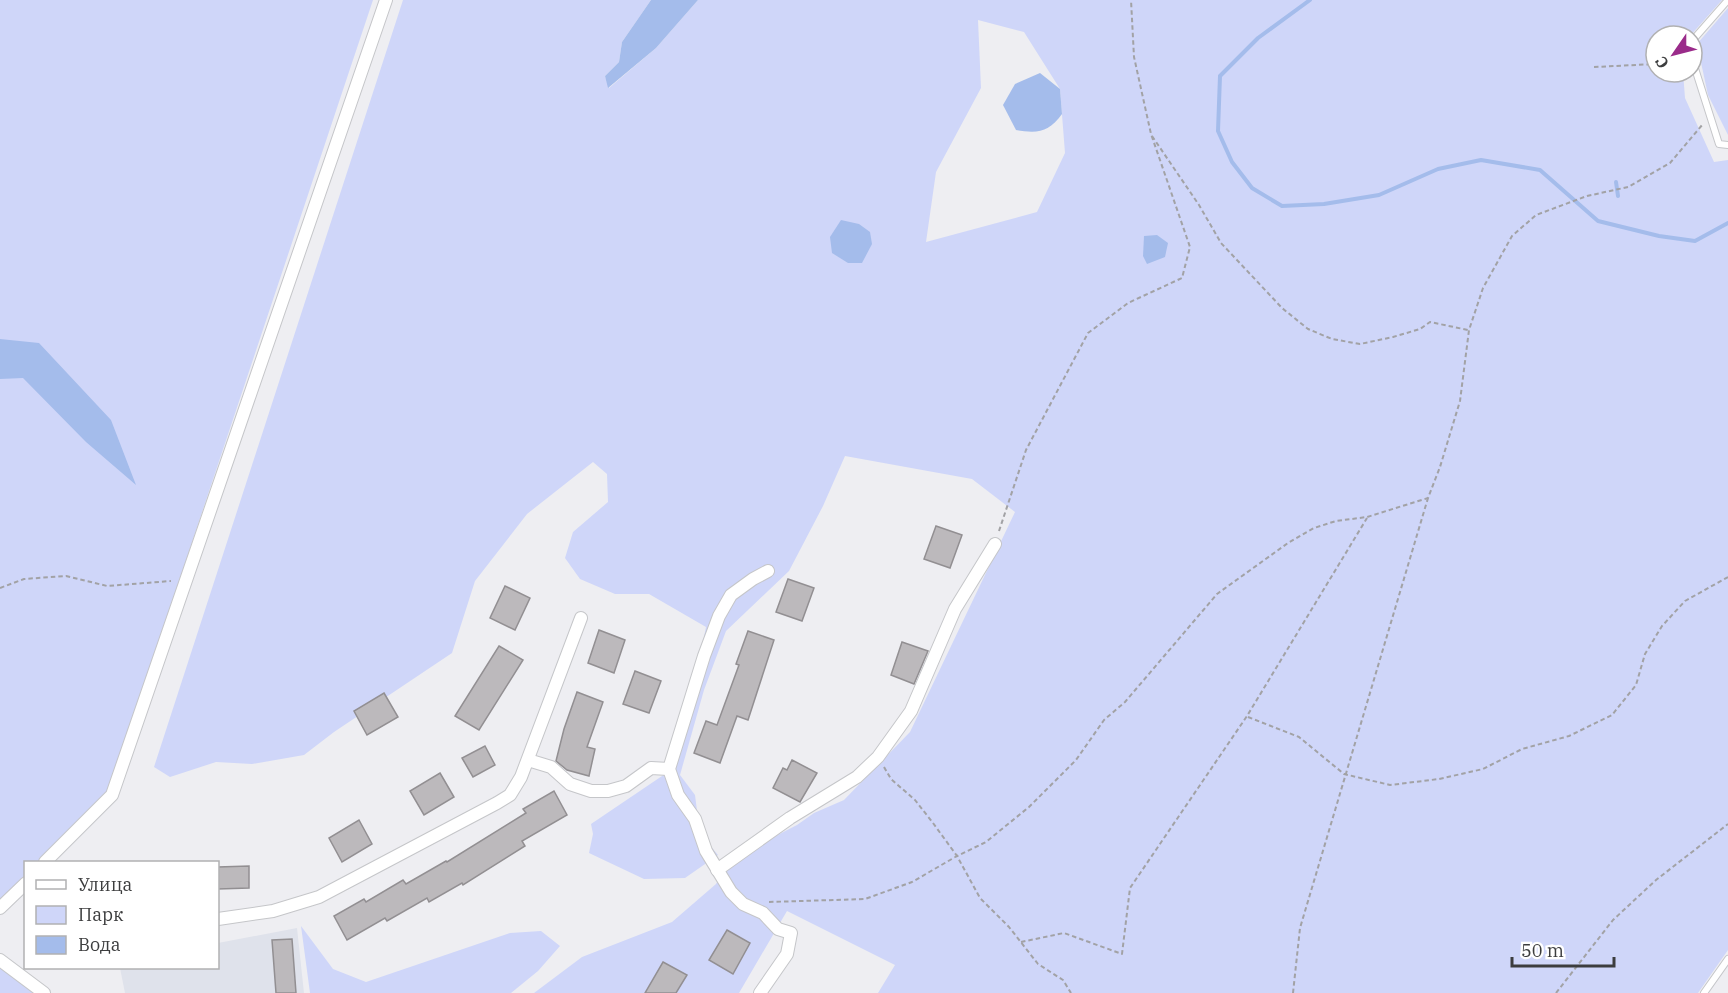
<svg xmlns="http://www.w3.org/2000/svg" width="1728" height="993" font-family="'IBM Plex Serif',serif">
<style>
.built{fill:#dfe2eb}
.green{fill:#cfd6f9;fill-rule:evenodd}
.water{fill:#a4bceb}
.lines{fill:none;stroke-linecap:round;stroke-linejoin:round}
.stream{stroke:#a4bceb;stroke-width:4}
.building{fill:#bcb9bc;stroke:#928f92;stroke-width:1.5}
.service-casing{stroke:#c5c6c9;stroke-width:8}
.minor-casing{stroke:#c5c6c9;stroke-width:14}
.path{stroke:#a2a2a5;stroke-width:2;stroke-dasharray:4.5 3;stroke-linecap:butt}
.service{stroke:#fff;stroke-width:6}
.minor{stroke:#fff;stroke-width:12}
</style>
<rect width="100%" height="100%" fill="#eeeef2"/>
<polygon class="built" points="297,928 304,993 125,993 120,968 218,968 218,943"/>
<g class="green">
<polygon points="0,0 373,0 109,791 38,862 26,862 25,875 0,901"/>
<path d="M 403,0 L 651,0 L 622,42 L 619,62 L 605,76 L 609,88 L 656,48 L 698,0 L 1722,0 L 1690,36 L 1656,36 L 1656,72 L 1683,72 L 1685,98 L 1714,162 L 1728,160 L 1728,950 L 1698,993 L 878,993 L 895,965 L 787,911 L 739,993 L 534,993 L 582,957 L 672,922 L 716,884 L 729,860 L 797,825 L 814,813 L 844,800 L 910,732 L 1015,512 L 972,479 L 845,456 L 823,506 L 789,571 L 726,631 L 704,690 L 680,775 L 695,795 L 700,834 L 718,855 L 685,878 L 644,879 L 589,853 L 593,834 L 591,824 L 665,774 L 690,706 L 706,627 L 649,594 L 615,594 L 580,579 L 565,558 L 573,532 L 608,502 L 607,474 L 593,462 L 527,514 L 475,581 L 452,653 L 334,732 L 304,755 L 252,764 L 216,762 L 170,777 L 154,767 ZM 978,20 L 1024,32 L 1060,89 L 1065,153 L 1037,212 L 926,242 L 936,172 L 981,88 Z"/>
<polygon points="1728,8 1728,135 1708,95 1697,44"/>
<polygon points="301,926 333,969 366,982 510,933 541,931 560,946 538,971 511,993 310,993"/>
<polygon points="0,966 35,993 0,993"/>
</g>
<g class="water">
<polygon points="651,0 698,0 656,48 608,88 605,76 619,62 622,42"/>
<path d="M 1040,73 L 1060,89 L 1062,114 C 1049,132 1038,134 1016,130 L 1003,105 L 1015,84 Z"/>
<polygon points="841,220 859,224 870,232 872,244 862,263 848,263 832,253 830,237"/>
<polygon points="1157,235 1168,243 1165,257 1147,264 1143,256 1144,236"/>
<polygon points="0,339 39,343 111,420 136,485 86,442 23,378 0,379"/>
</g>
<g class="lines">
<g class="stream">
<polyline points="1310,0 1258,38 1220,76 1218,131 1232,162 1252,188 1282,206 1324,204 1379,195 1438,169 1481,160 1540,170 1598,221 1659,236 1695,241 1728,223"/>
<polyline points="1616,182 1618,196"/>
</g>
</g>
<g class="building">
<polygon points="936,526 962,535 950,568 924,559"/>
<polygon points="788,579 814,588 802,621 776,612"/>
<polygon points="505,586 530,598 515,630 490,618"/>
<polygon points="599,630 625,640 614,673 588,663"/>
<polygon points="748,631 774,640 748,720 737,716 720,763 694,753 706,721 717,725 739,665 736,664"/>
<polygon points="902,642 928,651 914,684 891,675"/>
<polygon points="499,646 523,660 479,730 455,716"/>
<polygon points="635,671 661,681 649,713 623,704"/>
<polygon points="577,692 603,702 587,747 595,749 589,776 567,770 556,761 564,729"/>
<polygon points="384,693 398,717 367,735 354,711"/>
<polygon points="485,746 495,765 473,777 462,758"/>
<polygon points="792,760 817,773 800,802 773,788 783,768 787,770"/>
<polygon points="440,773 454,797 424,815 410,791"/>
<polygon points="554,791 567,815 522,841 525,846 463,885 462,883 429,902 427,898 387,921 385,918 347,940 334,916 364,899 366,902 403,880 406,884 446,861 447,862 526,813 523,809"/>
<polygon points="359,820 372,844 342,862 329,838"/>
<polygon points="249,866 249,888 218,889 218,867"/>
<polygon points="727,930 750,943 733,974 709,960"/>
<polygon points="292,939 296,993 276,993 272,940"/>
<polygon points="663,962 687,975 676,993 645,993"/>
</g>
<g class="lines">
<defs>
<g id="service">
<polyline points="1692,41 1728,0"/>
<polyline points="1692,59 1719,144 1728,145"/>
<polyline points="1704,993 1728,959"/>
</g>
<g id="minor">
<polyline points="528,760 551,767 570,784 591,791 608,791 626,786 651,768 669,769"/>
<polyline points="45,862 112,795 386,0"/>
<polyline points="717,870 790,818 857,777 878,757 911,711 955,609 995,544"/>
<polyline points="0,908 26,883"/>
<polyline points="218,919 273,911 319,897 497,803 510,795 521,777 581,618"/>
<polyline points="0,960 44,993"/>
<polyline points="760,993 787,954 791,933 778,929 763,913 743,904 731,892 706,851 695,819 678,795 669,769 704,656 719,616 731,595 753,579 768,571"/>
</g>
</defs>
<use href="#service" class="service-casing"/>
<use href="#minor" class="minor-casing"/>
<g class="path">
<polyline points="1594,67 1656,64"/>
<polyline points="1152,136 1199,205 1221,243 1282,308 1308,329 1332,339 1360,344 1393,337 1420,329 1430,322 1468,330"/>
<polyline points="999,531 1026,450 1088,333 1128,303 1182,278 1190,247 1151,134 1134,57 1131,0"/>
<polyline points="0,588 24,579 66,576 107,586 171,581"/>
<polyline points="1248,717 1299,737 1344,774 1390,785 1439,779 1483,769 1522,749 1569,736 1612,715 1636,685 1645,654 1662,626 1685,601 1728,577"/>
<polyline points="884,767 891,779 915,800 933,823 957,856 980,898 1009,927 1038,964 1063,980 1071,993"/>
<polyline points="769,902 865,899 912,882 957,856 986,842 1029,807 1076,760 1104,720 1125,702 1217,594 1288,543 1314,528 1336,521 1367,517 1428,498 1440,467 1460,401 1469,330 1483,288 1512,236 1536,215 1587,196 1628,187 1670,163 1703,124"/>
<polyline points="1021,942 1064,933 1122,954 1130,888 1247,716 1367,518"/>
<polyline points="1293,993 1300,928 1428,498"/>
<polyline points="1556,993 1613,920 1656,880 1728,824"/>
</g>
<use href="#service" class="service"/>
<use href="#minor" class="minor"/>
</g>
<rect x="24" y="861" width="195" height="108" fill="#ffffff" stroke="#b1b1b2" stroke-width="1.5"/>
<rect x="36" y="880" width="30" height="9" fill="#ffffff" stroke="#b1b1b2" stroke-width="1.5"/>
<text x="78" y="891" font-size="18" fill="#3c3d3e">Улица</text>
<rect x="36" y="906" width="30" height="18" fill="#cfd6f9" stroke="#b1b1b2" stroke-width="1.5"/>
<text x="78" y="921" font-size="18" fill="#3c3d3e">Парк</text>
<rect x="36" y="936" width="30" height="18" fill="#a4bceb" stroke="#b1b1b2" stroke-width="1.5"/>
<text x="78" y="951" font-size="18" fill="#3c3d3e">Вода</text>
<g transform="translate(1674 54) rotate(235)"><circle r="28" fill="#ffffff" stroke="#b1b1b2" stroke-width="1.5"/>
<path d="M0-4.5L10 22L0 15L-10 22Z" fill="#9a2b8a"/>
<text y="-9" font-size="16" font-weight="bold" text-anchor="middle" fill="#3c3d3e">С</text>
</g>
<path d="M1512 957v9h102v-9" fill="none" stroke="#3c3d3e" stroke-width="3"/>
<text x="1521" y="957" font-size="18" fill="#3c3d3e" stroke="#ffffff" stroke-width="4.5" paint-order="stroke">50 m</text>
</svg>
